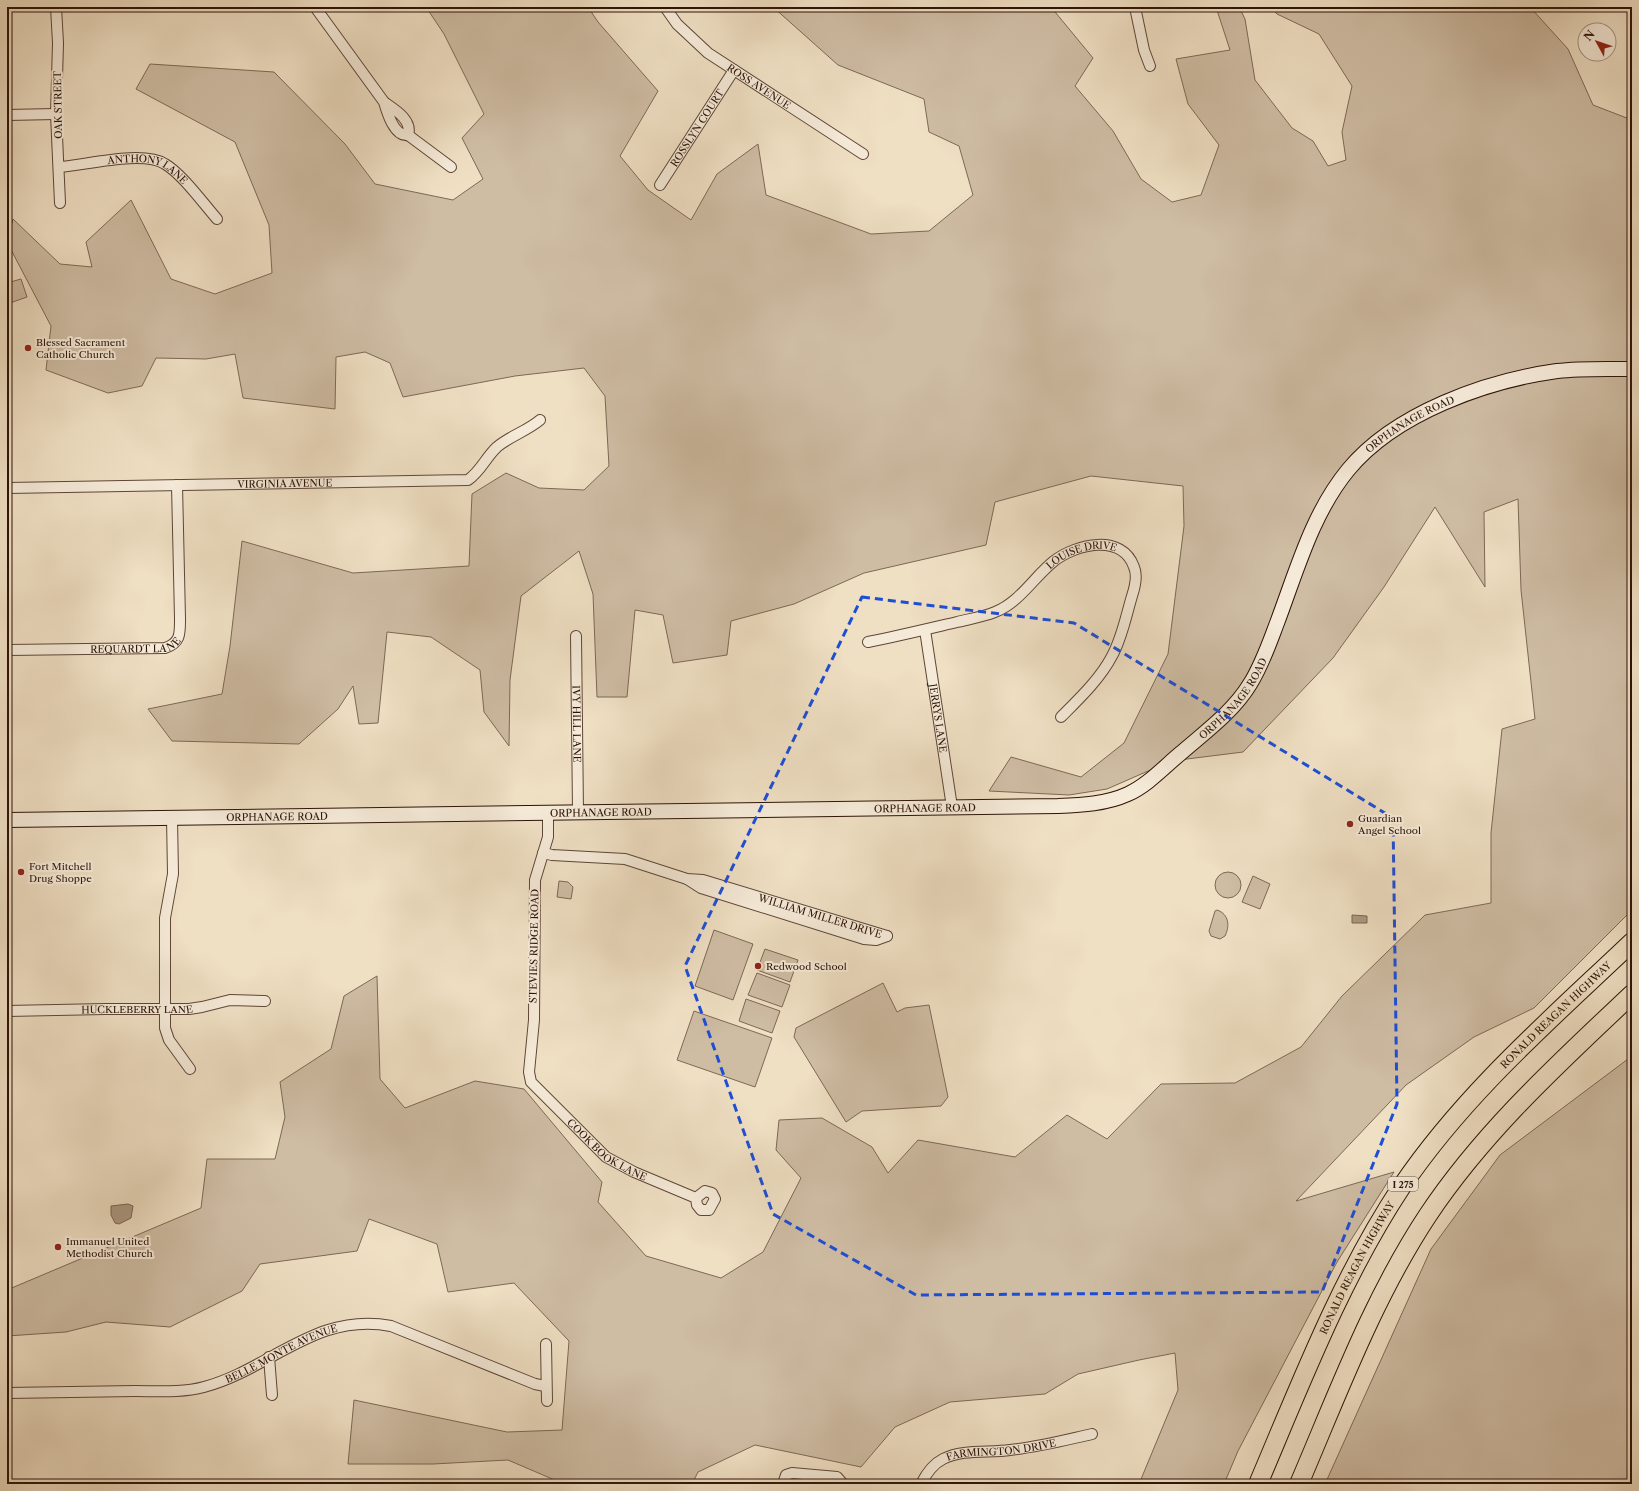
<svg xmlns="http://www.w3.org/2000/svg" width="1639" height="1491" font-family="'Libre Caslon Text',serif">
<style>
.green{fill:#cebca3;stroke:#7e6856}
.water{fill:#ad9a83;stroke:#7a6452}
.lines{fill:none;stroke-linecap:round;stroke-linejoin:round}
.minor-casing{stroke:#5e4637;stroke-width:12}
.secondary-casing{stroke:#2d1308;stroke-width:16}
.motorway-casing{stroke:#2d1308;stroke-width:20}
.minor{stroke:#f5ead8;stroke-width:10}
.secondary{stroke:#f5ead8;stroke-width:14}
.motorway{stroke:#efdfc3;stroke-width:18}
.marked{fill:none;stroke:#1d4ed8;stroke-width:3;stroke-dasharray:8 5;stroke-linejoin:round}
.poi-dot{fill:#8f2418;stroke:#f5ead8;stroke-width:1.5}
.labels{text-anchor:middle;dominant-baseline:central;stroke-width:4;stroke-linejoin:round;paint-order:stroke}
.shield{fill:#f5ead8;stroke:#695446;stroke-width:1}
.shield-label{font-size:9px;font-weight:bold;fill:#2d1308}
.street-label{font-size:10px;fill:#2d1308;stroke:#f5ead8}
.poi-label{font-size:10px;fill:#2d1308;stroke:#f5ead8;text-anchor:start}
</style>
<rect width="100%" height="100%" fill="#efdfc3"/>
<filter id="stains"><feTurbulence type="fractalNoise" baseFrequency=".005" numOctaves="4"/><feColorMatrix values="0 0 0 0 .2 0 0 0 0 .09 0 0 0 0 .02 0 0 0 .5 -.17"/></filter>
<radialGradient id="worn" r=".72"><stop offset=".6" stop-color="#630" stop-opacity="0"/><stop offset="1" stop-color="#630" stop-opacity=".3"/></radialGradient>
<g class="green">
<polygon points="426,7 588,7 598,22 658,91 620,156 648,190 691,220 717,174 758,144 766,195 871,234 929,231 973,195 959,146 929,132 924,99 838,65 773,7 1051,7 1093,58 1075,86 1113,131 1141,179 1172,202 1201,195 1219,145 1188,104 1176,59 1230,50 1216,7 1239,7 1245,19 1255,80 1292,128 1313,141 1328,166 1346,160 1342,132 1352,86 1319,34 1277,14 1271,7 1530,7 1568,49 1593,105 1632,120 1632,910 1534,1008 1474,1037 1406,1085 1296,1201 1394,1172 1337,1262 1238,1451 1224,1484 1139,1484 1178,1390 1175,1353 1139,1360 1078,1374 1045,1394 950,1402 895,1427 861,1467 755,1445 698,1472 692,1484 572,1484 557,1481 508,1460 433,1464 348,1464 354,1400 507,1432 562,1430 569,1341 514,1283 448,1292 437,1244 369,1219 357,1251 260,1264 242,1291 170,1327 106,1322 66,1332 7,1336 7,1290 201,1208 207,1159 275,1159 285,1117 280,1082 331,1049 344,996 377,976 380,1079 405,1108 475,1081 524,1089 602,1182 598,1202 646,1256 721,1278 763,1252 801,1178 776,1150 779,1120 822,1118 872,1147 888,1173 918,1140 1015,1157 1067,1115 1107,1139 1161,1084 1235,1083 1301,1047 1342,996 1425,915 1491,903 1491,833 1502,729 1535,719 1521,590 1518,499 1484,512 1485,587 1435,507 1384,587 1333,658 1243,752 1171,761 1107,789 1069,795 989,791 1011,757 1081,777 1124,743 1168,654 1184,526 1183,486 1091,476 995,502 986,545 864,573 794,604 731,621 727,655 673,663 663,615 635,610 627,697 597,697 593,594 579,551 521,596 510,680 509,746 484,712 480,670 431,637 387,632 378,723 359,724 353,686 338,709 299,744 172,741 148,709 222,694 230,646 242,541 353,573 469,566 472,494 506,473 539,488 584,490 609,466 605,396 584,368 515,376 403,397 390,363 365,352 336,357 335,409 243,398 235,354 206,359 156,358 142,386 108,393 46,370 51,326 7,242 13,219 60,264 92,267 86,242 131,200 171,279 215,294 272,273 269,225 235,142 136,89 150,64 274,72 345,144 375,184 453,200 483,179 462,138 484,114 444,34"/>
<polygon points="21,279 27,297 7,304 7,283"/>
<circle cx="1228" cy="885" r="13"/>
<polygon points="1253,876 1270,884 1260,909 1242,902"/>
<polygon points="559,881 568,882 573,887 571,899 557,897"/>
<path d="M 1217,910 C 1229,914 1230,926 1225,936 L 1220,939 L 1211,936 L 1209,931 L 1215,911 Z"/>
<polygon points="714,930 753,944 733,1000 695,986"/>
<polygon points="765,949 798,960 790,982 757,970"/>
<polygon points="757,973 790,985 782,1007 748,995"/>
<polygon points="883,983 897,1012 905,1008 929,1005 948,1097 941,1106 862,1111 846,1122 794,1037 796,1028"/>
<polygon points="746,999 780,1011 772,1033 739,1021"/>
<polygon points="694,1011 772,1038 755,1087 677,1060"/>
<polygon points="1632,1056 1632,1484 1325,1484 1431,1249 1500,1155"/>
</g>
<g class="water">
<polygon points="1352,915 1367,916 1367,923 1352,923"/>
<polygon points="128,1204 133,1206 131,1218 119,1224 115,1223 111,1215 111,1206"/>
</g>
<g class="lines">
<defs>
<g id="minor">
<polyline points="56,7 58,43 56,114 60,203"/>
<path d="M 315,7 L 384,102 C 387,112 394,137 408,135 C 413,120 394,109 384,102"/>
<path id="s1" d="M 665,7 L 677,24 L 708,53 L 863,154"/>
<polyline points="1135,7 1144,50 1150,66"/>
<polyline points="7,115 56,114"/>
<polyline points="408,135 451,167"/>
<path id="s2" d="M 60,167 C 86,165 143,150 165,164 C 182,174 203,203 217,219"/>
<path id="s3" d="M 660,185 L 734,70"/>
<path id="s4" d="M 7,488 L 468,480 C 481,471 486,457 497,447 C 510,436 527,431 540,420"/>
<path id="s5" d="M 925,630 L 952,807"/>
<path id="s6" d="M 576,636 L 578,811"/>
<path id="s7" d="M 868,642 C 898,636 927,629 957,622 C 969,619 983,617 995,612 C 1020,602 1033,578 1054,561 C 1076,544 1122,533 1134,567 C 1138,576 1135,587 1132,596 C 1126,616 1122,638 1112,656 C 1100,679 1079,699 1061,717"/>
<path id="s8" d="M 7,650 L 165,648 C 181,643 180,633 180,618 L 177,485"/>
<path id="s9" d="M 548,811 L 548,837 L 535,880 L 534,1020 L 529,1072 L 531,1082 L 606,1157 L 634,1172 L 696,1198 L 697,1205 L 701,1210 L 709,1210 L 715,1199 L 712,1193 L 705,1191 L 696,1198"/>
<polyline points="172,818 173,874 165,918 165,1028 169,1040 190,1069"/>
<path id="s10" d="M 543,853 L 552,855 L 625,859 L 687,879 L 703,880 L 887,936"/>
<polyline points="687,879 701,888 864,939 876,940 887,936"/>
<path id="s11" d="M 7,1011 L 105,1009 L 189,1009 L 202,1007 L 230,1000 L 265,1001"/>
<polyline points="546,1344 547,1401"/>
<polyline points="269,1357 272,1395"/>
<path id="s12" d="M 7,1393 C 50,1392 92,1392 135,1391 C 157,1391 182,1393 204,1387 C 269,1370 317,1311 391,1326 L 535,1384 L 545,1386"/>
<polyline points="783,1484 786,1475 792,1473 837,1477 843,1484"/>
<path id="s13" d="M 921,1484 C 926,1474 933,1464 943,1459 C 962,1449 989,1453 1010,1450 C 1038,1447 1065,1440 1092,1434"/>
</g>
<g id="secondary">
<path id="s14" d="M 7,820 L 1058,806 C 1082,805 1106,804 1128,794 C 1148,785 1164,767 1181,753 C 1205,732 1233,712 1250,684 C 1262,665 1269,644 1277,623 C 1297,570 1312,514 1348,470 C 1395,413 1486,381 1557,371 C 1582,368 1607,369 1632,369"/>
</g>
<g id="motorway">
<path id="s15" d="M 1258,1484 C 1301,1383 1341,1278 1402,1186 C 1465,1093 1551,1019 1632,942"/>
<path d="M 1299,1484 C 1338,1393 1373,1298 1428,1215 C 1484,1131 1559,1063 1632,994"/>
</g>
</defs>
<use href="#minor" class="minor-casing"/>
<use href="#secondary" class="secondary-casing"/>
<use href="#motorway" class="motorway-casing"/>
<use href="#minor" class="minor"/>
<use href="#secondary" class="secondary"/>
<use href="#motorway" class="motorway"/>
</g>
<path class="marked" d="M 862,597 L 1074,623 L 1393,818 L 1397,1104 L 1322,1292 L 916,1295 L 773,1214 L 685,966 Z"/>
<g class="poi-dot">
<circle cx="28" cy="348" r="4"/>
<circle cx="1350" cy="824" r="4"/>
<circle cx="21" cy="872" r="4"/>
<circle cx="758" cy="966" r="4"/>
<circle cx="58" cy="1247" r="4"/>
</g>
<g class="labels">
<rect class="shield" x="1388" y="1177" width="30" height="14" rx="3"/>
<g class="shield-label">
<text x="1403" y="1184">I 275</text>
</g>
<g class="street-label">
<text stroke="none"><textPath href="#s1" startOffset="124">ROSS AVENUE</textPath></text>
<text transform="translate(58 105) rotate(-91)">OAK STREET</text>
<text stroke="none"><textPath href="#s3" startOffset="68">ROSSLYN COURT</textPath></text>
<text stroke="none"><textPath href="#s2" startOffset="91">ANTHONY LANE</textPath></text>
<text stroke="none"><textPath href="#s14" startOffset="1602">ORPHANAGE ROAD</textPath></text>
<text stroke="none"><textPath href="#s4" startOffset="278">VIRGINIA AVENUE</textPath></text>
<text stroke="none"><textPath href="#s7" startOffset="238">LOUISE DRIVE</textPath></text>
<text stroke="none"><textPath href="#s8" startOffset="129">REQUARDT LANE</textPath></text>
<text stroke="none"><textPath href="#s14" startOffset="1266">ORPHANAGE ROAD</textPath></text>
<text stroke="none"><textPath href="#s5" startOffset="89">JERRYS LANE</textPath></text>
<text stroke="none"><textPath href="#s6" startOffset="88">IVY HILL LANE</textPath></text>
<text stroke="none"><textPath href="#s14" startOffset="918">ORPHANAGE ROAD</textPath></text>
<text stroke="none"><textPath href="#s14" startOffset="594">ORPHANAGE ROAD</textPath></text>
<text stroke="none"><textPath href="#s14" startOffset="270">ORPHANAGE ROAD</textPath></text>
<text stroke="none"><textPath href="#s10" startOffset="286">WILLIAM MILLER DRIVE</textPath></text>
<text transform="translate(534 946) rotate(-89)">STEVIES RIDGE ROAD</text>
<text stroke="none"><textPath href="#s11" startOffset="130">HUCKLEBERRY LANE</textPath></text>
<text stroke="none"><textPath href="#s15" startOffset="562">RONALD REAGAN HIGHWAY</textPath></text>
<text stroke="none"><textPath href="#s9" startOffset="376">COOK BOOK LANE</textPath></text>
<text stroke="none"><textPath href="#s15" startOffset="238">RONALD REAGAN HIGHWAY</textPath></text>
<text stroke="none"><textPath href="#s12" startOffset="282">BELLE MONTE AVENUE</textPath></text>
<text stroke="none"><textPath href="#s13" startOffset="93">FARMINGTON DRIVE</textPath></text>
</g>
<g class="poi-label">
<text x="36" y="342">Blessed Sacrament<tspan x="36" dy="12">Catholic Church</tspan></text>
<text x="1358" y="818">Guardian<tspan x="1358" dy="12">Angel School</tspan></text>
<text x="29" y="866">Fort Mitchell<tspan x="29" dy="12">Drug Shoppe</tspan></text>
<text x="766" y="966">Redwood School</text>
<text x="66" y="1241">Immanuel United<tspan x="66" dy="12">Methodist Church</tspan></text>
</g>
</g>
<rect width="1639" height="1491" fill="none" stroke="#efdfc3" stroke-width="24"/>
<rect x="8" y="8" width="1623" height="1475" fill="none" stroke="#2d1308" stroke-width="2"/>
<rect x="12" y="12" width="1615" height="1467" fill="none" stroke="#2d1308"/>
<g transform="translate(1597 42) rotate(310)"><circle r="19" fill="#f5ead8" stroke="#a59485"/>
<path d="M0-3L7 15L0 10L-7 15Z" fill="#8f2418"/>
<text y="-6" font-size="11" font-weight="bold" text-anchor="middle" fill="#2d1308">N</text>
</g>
<rect width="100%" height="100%" filter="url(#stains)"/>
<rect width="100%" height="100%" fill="url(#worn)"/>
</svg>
